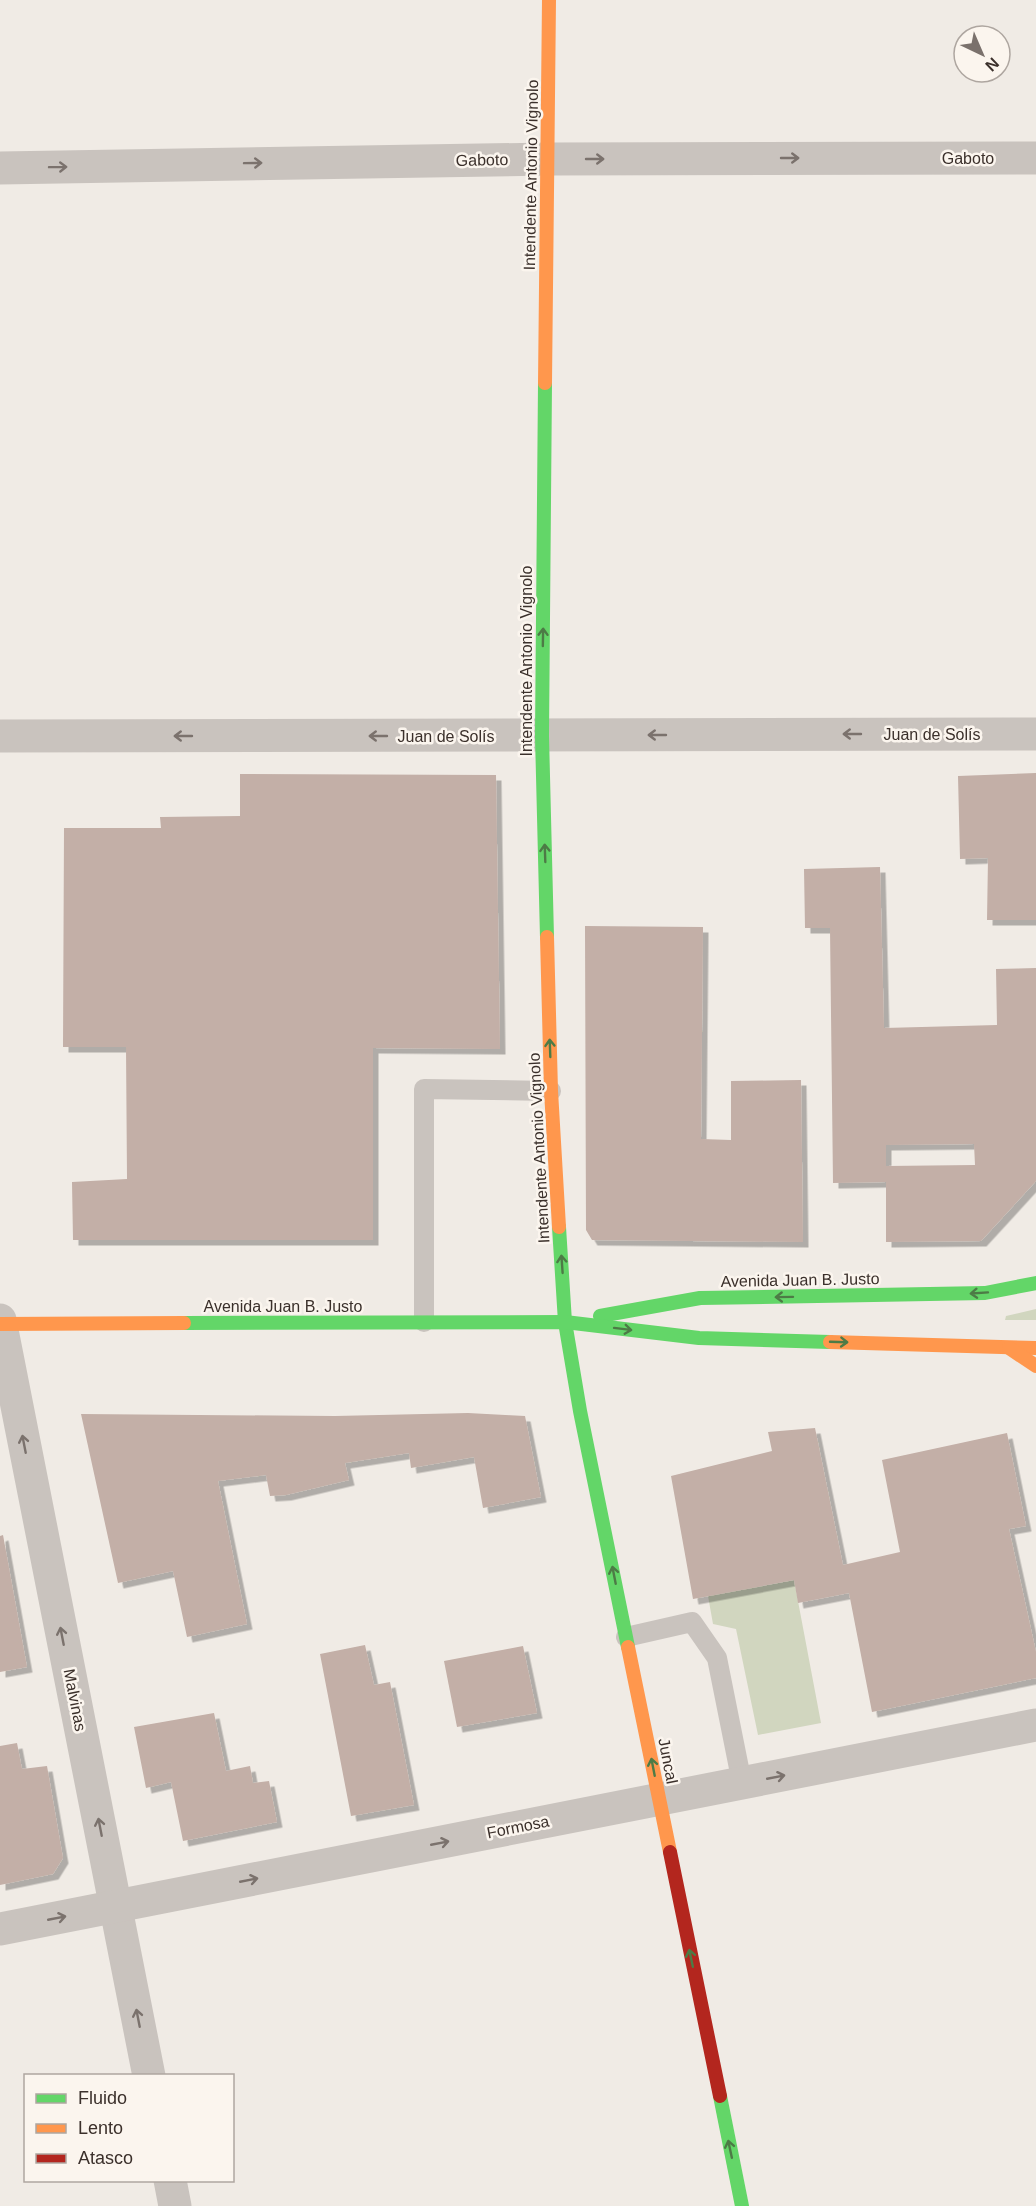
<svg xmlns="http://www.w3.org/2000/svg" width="1036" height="2206" font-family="Helvetica,sans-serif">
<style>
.green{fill:#d1d6bf}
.building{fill:#c3afa7;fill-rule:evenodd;filter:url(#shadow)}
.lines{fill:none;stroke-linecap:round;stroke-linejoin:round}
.lane{stroke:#c9c3be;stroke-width:20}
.street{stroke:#c9c3be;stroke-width:33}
.fast{stroke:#63d668;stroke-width:14}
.slow{stroke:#ff974d;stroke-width:14}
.jam{stroke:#b3261e;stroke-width:14}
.oneway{stroke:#7b726d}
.oneway2{stroke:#4d7b46}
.labels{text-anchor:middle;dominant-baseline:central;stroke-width:5;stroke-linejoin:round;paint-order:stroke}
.street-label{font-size:16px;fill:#3b302b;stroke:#fbf5ee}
</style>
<defs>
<filter id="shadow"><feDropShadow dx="5.5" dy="5.5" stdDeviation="0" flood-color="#0004"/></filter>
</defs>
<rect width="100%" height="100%" fill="#f0ebe5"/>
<g class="green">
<polygon points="1036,1309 1036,1320 1005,1320 1006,1316"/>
<polygon points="794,1580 821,1723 758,1735 736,1629 713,1624 708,1596"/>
</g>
<g class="building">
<polygon points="1036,773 1036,920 987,920 988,858 960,859 958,776"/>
<polygon points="240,774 496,775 500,1049 373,1048 373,1240 73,1240 72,1182 127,1179 126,1047 63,1047 64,828 161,828 160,817 240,816"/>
<path d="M 880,867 L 884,1028 L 997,1025 L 996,969 L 1036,968 L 1036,1181 L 981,1241 L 886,1242 L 886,1182 L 833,1183 L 830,928 L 805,928 L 804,869 ZM 974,1144 L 975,1165 L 886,1166 L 886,1145 Z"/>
<polygon points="585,926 703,927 701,1139 731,1140 731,1081 801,1080 803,1242 592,1240 586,1230"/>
<polygon points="468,1413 525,1416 541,1497 483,1508 474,1457 411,1468 409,1453 345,1463 349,1480 286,1495 270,1496 266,1475 218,1481 247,1624 187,1637 173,1571 118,1583 81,1414 335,1416"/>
<polygon points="815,1428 843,1565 900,1552 882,1460 1007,1433 1026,1526 1009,1529 1036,1652 1036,1678 872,1712 849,1593 798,1603 794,1580 693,1599 671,1476 772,1451 768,1432"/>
<polygon points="3,1535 27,1667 0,1672 0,1536"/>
<polygon points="365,1645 374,1685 390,1682 414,1805 351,1816 320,1654"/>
<polygon points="523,1646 537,1713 457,1727 444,1661"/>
<polygon points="214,1713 226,1771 250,1766 253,1783 269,1781 277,1822 183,1841 171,1782 146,1788 134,1727"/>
<polygon points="17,1743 22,1769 47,1766 63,1858 53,1874 0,1885 0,1746"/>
</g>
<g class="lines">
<g class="lane">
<polyline points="424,1322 424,1089 551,1091"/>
<polyline points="626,1637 692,1622 717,1658 742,1783"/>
</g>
<g class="street">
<polyline points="0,168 548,159 1036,158"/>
<polyline points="0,736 1036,734"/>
<polyline points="0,1320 149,2076"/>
<polyline points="0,1929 1036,1725"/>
<polyline points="170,2180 175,2206"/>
</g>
<g class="fast">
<polyline points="545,383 542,736 547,937"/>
<polyline points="559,1227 565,1322 580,1411 628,1647"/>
<polyline points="600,1316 700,1298 985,1293 1036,1283"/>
<polyline points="184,1323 565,1322 699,1338 830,1342"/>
<polyline points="720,2096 742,2206"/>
</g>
<g class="slow">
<polyline points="545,383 549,0"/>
<polyline points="547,937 551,1091 559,1227"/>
<polyline points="0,1324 184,1323"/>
<polyline points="830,1342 1036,1348"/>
<polyline points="1009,1348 1036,1366"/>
<polyline points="628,1647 670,1852"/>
</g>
<polyline class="jam" points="670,1852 720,2096"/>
</g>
<defs><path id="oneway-shaft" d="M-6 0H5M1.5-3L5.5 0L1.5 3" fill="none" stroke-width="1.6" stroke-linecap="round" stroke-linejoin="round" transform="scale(1.5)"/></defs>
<g class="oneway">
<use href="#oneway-shaft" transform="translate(790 158)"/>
<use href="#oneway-shaft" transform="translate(595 159)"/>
<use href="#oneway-shaft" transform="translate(253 163) rotate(-1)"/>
<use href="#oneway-shaft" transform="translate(58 167) rotate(-1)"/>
<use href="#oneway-shaft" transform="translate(852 734) rotate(180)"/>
<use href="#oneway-shaft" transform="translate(657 735) rotate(180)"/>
<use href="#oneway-shaft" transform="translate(183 736) rotate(180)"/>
<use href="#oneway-shaft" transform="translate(378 736) rotate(180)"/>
<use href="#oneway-shaft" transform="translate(24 1444) rotate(-101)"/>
<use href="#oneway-shaft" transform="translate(62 1636) rotate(-101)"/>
<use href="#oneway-shaft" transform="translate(776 1777) rotate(-11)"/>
<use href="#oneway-shaft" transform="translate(100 1827) rotate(-101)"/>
<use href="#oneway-shaft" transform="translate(440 1843) rotate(-11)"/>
<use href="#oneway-shaft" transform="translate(249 1880) rotate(-11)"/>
<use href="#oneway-shaft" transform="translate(57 1918) rotate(-11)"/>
<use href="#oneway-shaft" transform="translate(138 2018) rotate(-101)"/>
</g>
<g class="oneway2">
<use href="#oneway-shaft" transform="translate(543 637) rotate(-89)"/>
<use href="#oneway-shaft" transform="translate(545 853) rotate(-92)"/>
<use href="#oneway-shaft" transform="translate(550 1048) rotate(-92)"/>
<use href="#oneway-shaft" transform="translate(562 1264) rotate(-94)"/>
<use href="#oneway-shaft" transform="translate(979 1293) rotate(176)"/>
<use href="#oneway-shaft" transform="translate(784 1297) rotate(179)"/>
<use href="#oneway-shaft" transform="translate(623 1329) rotate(7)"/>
<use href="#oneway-shaft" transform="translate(839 1342) rotate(2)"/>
<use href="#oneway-shaft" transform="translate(614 1575) rotate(-101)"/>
<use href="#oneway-shaft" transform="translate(653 1767) rotate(-101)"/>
<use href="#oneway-shaft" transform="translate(691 1958) rotate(-102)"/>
<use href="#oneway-shaft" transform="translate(730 2149) rotate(-102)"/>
</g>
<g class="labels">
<g class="street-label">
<text x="968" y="158">Gaboto</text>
<text transform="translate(482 160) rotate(-1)">Gaboto</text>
<text transform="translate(531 175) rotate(-89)">Intendente Antonio Vignolo</text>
<text transform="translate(526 661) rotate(-90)">Intendente Antonio Vignolo</text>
<text x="932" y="734">Juan de Solís</text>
<text x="446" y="736">Juan de Solís</text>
<text transform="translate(539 1148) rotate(-93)">Intendente Antonio Vignolo</text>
<text transform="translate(800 1280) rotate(-1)">Avenida Juan B. Justo</text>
<text x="283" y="1306">Avenida Juan B. Justo</text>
<text transform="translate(75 1700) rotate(79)">Malvinas</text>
<text transform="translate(668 1761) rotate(79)">Juncal</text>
<text transform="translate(518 1827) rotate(-11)">Formosa</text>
</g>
</g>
<rect x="24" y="2074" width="210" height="108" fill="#fbf5ee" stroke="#aea6a0" stroke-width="1.5"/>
<rect x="36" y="2094" width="30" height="9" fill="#63d668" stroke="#aea6a0" stroke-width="1.5"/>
<text x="78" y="2104" font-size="18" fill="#3b302b">Fluido</text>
<rect x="36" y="2124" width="30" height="9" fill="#ff974d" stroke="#aea6a0" stroke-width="1.5"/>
<text x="78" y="2134" font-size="18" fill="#3b302b">Lento</text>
<rect x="36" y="2154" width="30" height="9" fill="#b3261e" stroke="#aea6a0" stroke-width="1.5"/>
<text x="78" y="2164" font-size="18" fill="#3b302b">Atasco</text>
<g transform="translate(982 54) rotate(136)"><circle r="28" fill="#fbf5ee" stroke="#aea6a0" stroke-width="1.5"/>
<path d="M0-4.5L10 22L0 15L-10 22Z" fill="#7a716c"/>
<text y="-9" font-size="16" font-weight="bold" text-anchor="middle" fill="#3b302b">N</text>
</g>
</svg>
